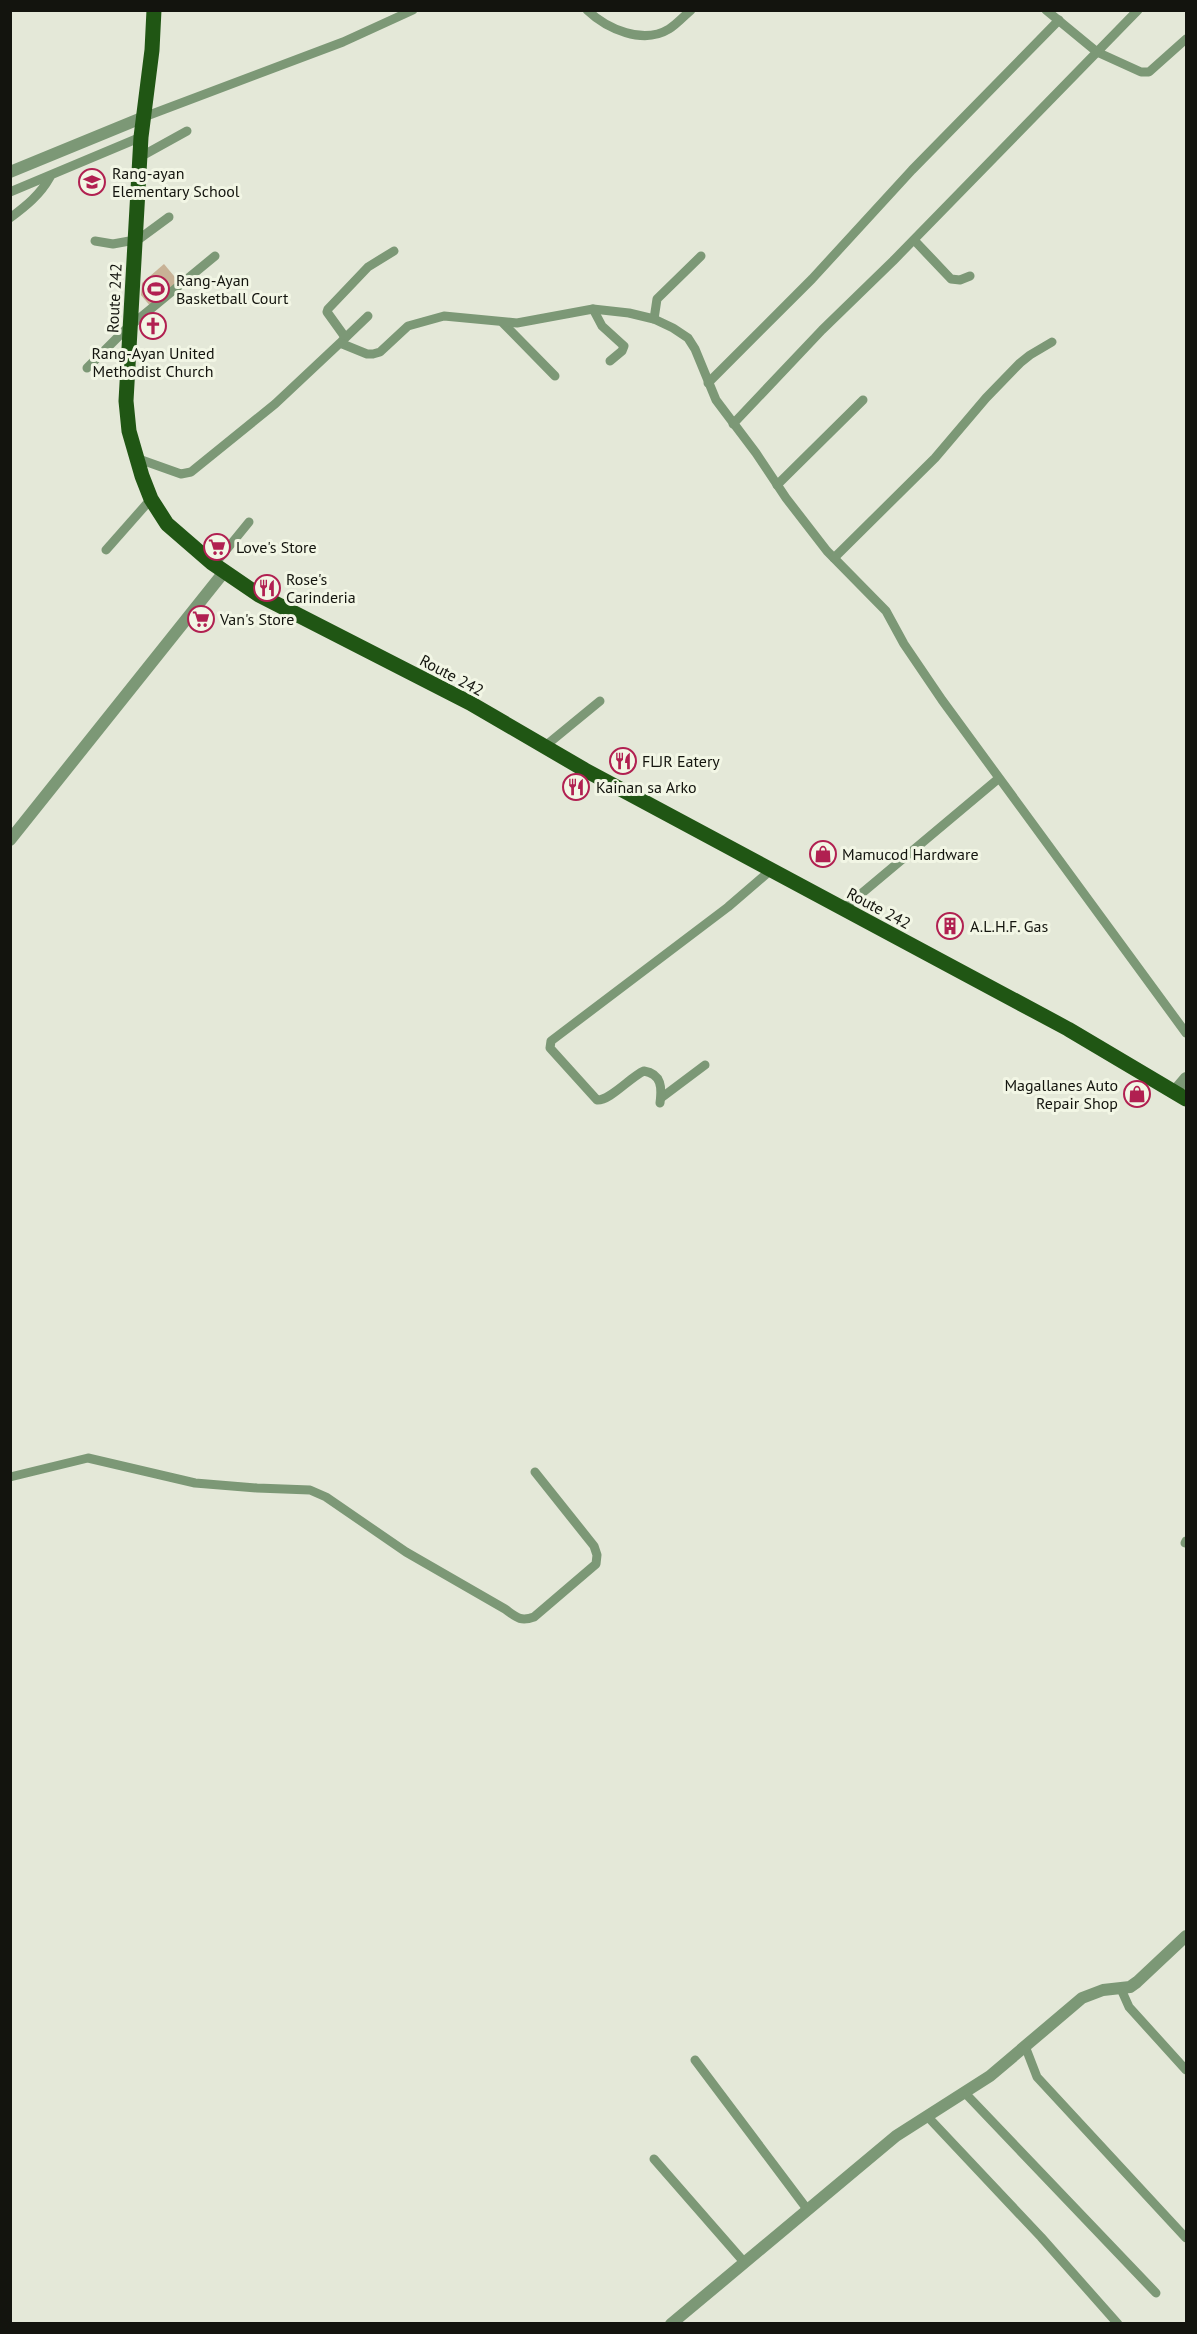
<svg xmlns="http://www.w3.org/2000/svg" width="1197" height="2334" font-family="'PT Sans',sans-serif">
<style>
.green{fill:#c8b296}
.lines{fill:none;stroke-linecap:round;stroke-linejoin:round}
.minor{stroke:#7c9876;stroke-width:9}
.tertiary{stroke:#7c9876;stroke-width:12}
.primary{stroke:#205614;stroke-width:15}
.labels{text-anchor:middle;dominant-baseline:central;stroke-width:6;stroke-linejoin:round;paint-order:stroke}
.poi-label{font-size:16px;fill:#13140e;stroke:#f2f6e5;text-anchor:start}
.street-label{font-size:16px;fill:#13140e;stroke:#f2f6e5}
</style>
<rect width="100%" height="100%" fill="#e4e8d8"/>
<polygon class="green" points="164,264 179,282 151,307 141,295 142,283"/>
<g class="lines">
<g class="minor">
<path d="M 587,10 C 607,29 643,45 669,29 C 677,24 684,16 691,10"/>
<polyline points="1138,10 1097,52 1141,72 1149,72 1186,39"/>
<polyline points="144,117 343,42 413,10"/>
<polyline points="140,157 187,131"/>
<polyline points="10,192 141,137"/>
<path d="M 10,218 C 26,206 40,195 50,177"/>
<polyline points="914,240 951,279 960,280 970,276"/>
<polyline points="95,241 113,244 135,240"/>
<polyline points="135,242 169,217"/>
<polyline points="593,309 602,326 624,346 622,351 610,361"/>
<polyline points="654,319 657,299 701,256"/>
<polyline points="503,323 555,376"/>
<polyline points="345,337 327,312 328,309 368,267 394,251"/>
<polyline points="342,341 368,316"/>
<polyline points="87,368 124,331 215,256"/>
<polyline points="708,383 812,279 912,170 1059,20"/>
<polyline points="733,424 822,330 893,261 1097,52 1046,10"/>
<polyline points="136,458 181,474 191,472 275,404 340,343 367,354 373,354 380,352 408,326 444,316 517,323 593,309 629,313 654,319 673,328 688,338 695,349 716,400 756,453 786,498 827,551 886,611 904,644 942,700 1186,1033"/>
<polyline points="777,485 863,400"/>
<polyline points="106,550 151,499"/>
<polyline points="834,558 935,458 986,398 1020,363 1030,355 1052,342"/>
<polyline points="214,565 249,522"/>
<polyline points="544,747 600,701"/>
<polyline points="843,909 998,779"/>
<polyline points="661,1098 705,1065"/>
<path d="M 660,1103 C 662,1088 662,1074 644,1071 C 630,1077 610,1101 597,1100 L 550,1048 L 551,1041 L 728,907 L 771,870"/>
<path d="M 10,1477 L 88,1458 L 195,1483 L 257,1488 L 310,1490 L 326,1497 L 406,1552 L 505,1609 C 516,1617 520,1622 534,1617 L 596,1564 L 597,1555 L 594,1546 L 535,1472"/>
<polyline points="1185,1543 1186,1541"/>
<polyline points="1121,1989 1129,2007 1186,2070"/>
<polyline points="1025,2046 1037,2077 1186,2238"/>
<polyline points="695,2060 807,2209"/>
<polyline points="965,2093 1156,2293"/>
<polyline points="927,2116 1041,2237 1118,2324"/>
<polyline points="654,2159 744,2262"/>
</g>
<g class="tertiary">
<polyline points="10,172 144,117"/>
<polyline points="10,840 224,572"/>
<polyline points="1175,1091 1186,1078"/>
<polyline points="671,2324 896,2136 990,2076 1082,1998 1103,1990 1130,1987 1137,1982 1186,1936"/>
</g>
<polyline class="primary" points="154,10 152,50 141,137 126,401 129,431 142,476 151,499 167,524 212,563 259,595 470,703 585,770 1068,1029 1186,1099"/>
</g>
<defs>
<symbol id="school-ring" viewBox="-11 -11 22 22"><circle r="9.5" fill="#f2f6e5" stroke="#b12051" stroke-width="1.5"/><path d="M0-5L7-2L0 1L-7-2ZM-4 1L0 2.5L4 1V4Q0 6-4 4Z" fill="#b12051"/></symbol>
<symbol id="stadium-ring" viewBox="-11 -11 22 22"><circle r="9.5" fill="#f2f6e5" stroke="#b12051" stroke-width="1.5"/><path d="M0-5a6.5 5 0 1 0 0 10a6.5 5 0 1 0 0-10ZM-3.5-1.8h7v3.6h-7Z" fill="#b12051"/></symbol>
<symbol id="church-ring" viewBox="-11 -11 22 22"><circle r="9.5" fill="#f2f6e5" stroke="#b12051" stroke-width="1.5"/><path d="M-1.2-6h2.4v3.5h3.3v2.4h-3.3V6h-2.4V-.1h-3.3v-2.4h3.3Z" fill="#b12051"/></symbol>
<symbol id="supermarket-ring" viewBox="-11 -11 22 22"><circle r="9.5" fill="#f2f6e5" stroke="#b12051" stroke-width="1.5"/><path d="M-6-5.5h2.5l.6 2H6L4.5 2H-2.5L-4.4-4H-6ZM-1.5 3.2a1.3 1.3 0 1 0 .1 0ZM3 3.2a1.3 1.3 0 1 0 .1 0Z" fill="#b12051"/></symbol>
<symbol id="restaurant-ring" viewBox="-11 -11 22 22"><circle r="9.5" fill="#f2f6e5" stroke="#b12051" stroke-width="1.5"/><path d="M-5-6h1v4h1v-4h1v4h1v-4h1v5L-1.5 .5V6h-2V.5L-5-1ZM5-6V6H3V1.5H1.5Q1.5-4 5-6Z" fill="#b12051"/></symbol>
<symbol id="shop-ring" viewBox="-11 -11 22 22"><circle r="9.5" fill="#f2f6e5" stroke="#b12051" stroke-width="1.5"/><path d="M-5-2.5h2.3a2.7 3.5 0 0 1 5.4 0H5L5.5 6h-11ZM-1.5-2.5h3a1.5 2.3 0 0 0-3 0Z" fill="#b12051"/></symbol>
<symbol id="building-ring" viewBox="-11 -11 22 22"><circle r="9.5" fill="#f2f6e5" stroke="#b12051" stroke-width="1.5"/><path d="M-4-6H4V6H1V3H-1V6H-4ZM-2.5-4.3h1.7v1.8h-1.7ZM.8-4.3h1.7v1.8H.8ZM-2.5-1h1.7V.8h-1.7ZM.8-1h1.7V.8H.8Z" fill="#b12051"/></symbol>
</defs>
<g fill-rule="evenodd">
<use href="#school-ring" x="77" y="167" width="30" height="30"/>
<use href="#stadium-ring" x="141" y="274" width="30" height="30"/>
<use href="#church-ring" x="138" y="311" width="30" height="30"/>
<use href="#supermarket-ring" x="202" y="532" width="30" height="30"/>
<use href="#restaurant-ring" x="252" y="573" width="30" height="30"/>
<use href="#supermarket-ring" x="186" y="604" width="30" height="30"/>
<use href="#restaurant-ring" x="608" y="746" width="30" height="30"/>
<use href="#restaurant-ring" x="561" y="772" width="30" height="30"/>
<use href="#shop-ring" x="808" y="839" width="30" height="30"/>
<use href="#building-ring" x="935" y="911" width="30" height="30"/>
<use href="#shop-ring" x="1122" y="1079" width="30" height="30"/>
</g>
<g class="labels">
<g class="poi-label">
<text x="112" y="173">Rang-ayan<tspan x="112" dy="18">Elementary School</tspan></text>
<text x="176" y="280">Rang-Ayan<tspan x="176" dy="18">Basketball Court</tspan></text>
<text x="153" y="353" text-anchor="middle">Rang-Ayan United<tspan x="153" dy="18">Methodist Church</tspan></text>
<text x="236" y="547">Love's Store</text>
<text x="286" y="579">Rose's<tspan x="286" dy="18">Carinderia</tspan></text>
<text x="220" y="619">Van's Store</text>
<text x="642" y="761">FLJR Eatery</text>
<text x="596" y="787">Kainan sa Arko</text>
<text x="842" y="854">Mamucod Hardware</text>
<text x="970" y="926">A.L.H.F. Gas</text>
<text x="1118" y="1085" text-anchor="end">Magallanes Auto<tspan x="1118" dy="18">Repair Shop</tspan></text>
</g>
<g class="street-label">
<text transform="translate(114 298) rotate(-87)">Route 242</text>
<text transform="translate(452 675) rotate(28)">Route 242</text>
<text transform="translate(879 908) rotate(28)">Route 242</text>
</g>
</g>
<rect width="1197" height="2334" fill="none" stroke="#13140e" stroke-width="24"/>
</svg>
